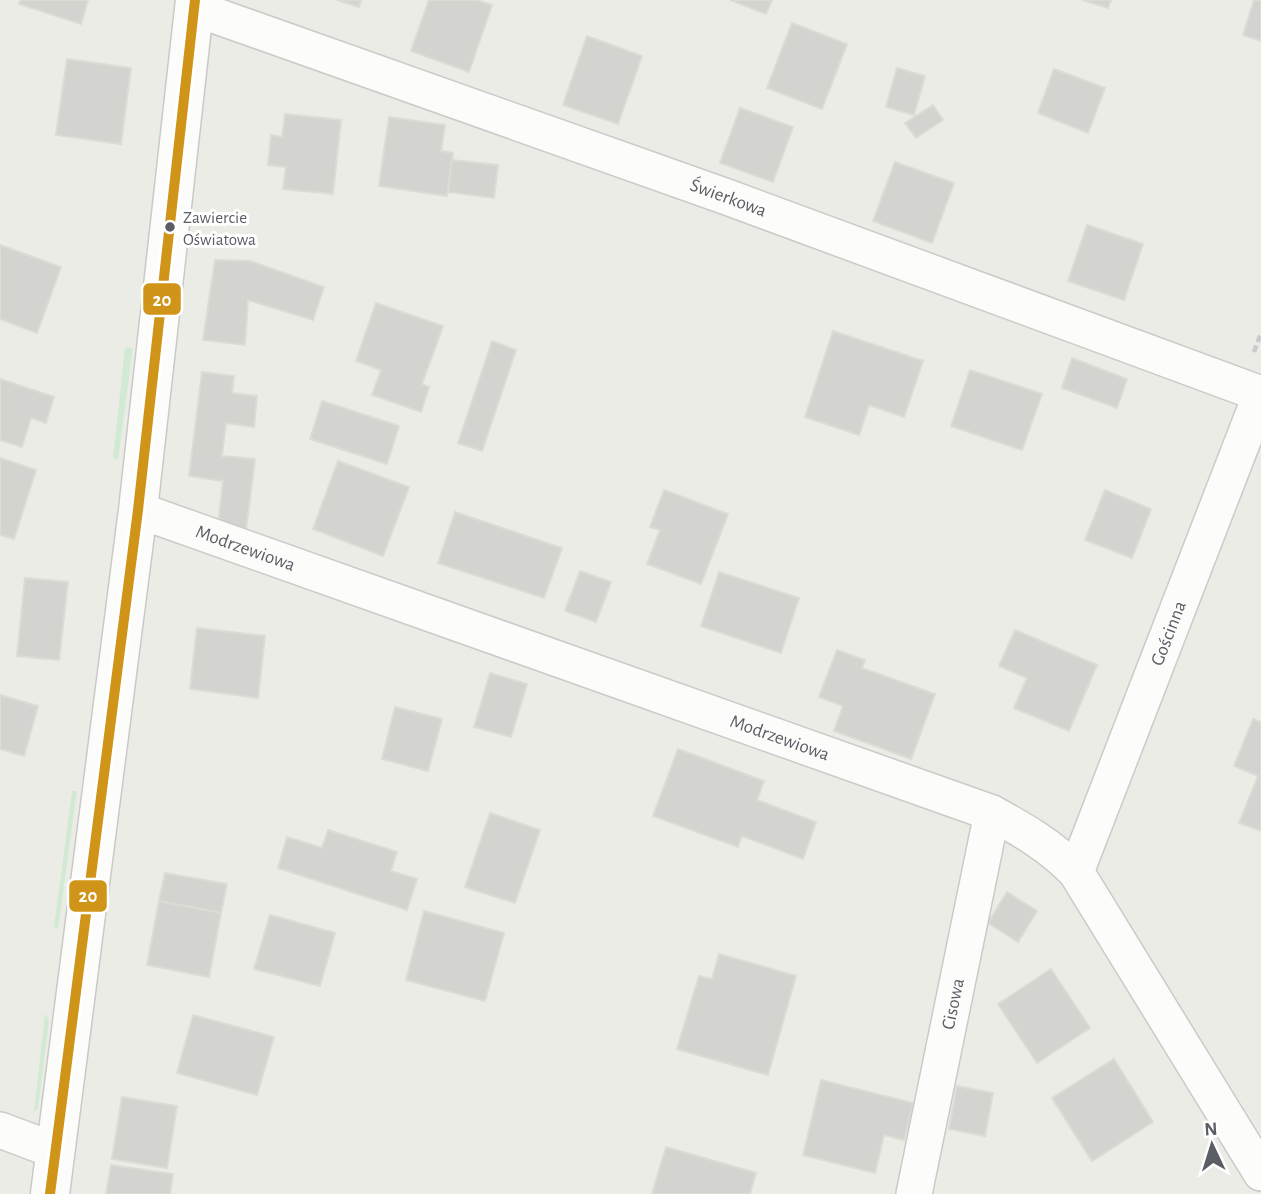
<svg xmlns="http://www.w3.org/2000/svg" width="1261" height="1194" font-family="'Alegreya Sans',sans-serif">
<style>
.green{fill:#d2ead4}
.building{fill:#d3d3d0;stroke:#dcdbd5;stroke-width:2}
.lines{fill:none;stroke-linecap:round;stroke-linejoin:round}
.street-casing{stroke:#cacac9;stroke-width:38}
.secondary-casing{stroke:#c9c9c9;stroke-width:41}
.path{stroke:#c8cdcb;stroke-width:4.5;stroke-dasharray:7 3.5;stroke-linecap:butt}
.street{stroke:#fcfcfb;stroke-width:35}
.secondary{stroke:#fcfcfb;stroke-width:38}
.bus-1-casing{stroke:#fff;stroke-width:16}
.bus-1{stroke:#d09419;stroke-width:10}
.bus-dot{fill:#5b5d65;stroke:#fff;stroke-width:2.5}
.labels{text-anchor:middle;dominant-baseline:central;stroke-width:6;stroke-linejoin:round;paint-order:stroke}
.bus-label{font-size:17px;fill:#5b5d65;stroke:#fff;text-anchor:start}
.street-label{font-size:19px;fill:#5b5d65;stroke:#fff}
.line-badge{stroke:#fff;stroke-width:2.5}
.badge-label{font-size:19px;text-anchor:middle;font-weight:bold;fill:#fff}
</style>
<rect width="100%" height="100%" fill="#ecece6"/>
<g class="green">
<polygon points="125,347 133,348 118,460 113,458"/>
<polygon points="72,791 77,791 58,929 54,927"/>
<polygon points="45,1013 49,1021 38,1108 34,1112"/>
</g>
<g class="building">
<polygon points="21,0 88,0 81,24 19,4"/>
<polygon points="337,0 361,0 359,7"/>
<polygon points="429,0 477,0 492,5 469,72 411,51"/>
<polygon points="730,0 772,0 766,14"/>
<polygon points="1082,0 1111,0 1108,8"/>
<polygon points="1254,0 1261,0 1261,41 1243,35"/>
<polygon points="792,23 847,44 822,109 767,88"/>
<polygon points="587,36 642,56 618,124 563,105"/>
<polygon points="67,59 131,68 121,144 56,135"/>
<polygon points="897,68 925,76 914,115 886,107"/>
<polygon points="1054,69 1105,88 1088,133 1038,113"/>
<polygon points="933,105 943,120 916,138 905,123"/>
<polygon points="740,108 793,127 773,182 720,163"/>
<polygon points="285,114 341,120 333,194 283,189 286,167 268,165 271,135 282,137"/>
<polygon points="389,117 445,125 441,151 453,153 447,196 379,186"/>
<polygon points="452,160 498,165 494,198 448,192"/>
<polygon points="895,162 954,183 932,243 873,221"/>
<polygon points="1087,225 1143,244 1124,300 1068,281"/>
<polygon points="0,245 61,267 37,333 0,319"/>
<polygon points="215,260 250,261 324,287 313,320 248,300 245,345 203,340"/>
<polygon points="376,303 443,326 422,384 429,387 421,412 372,395 381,370 356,361"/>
<polygon points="833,331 923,361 904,417 869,405 859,435 805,417"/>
<polygon points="492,341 516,350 482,451 458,443"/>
<polygon points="1072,358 1127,379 1117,408 1062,388"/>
<polygon points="970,370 1042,394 1022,450 951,426"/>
<polygon points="202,372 234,376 232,393 257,396 254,427 226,423 222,456 255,459 246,530 218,526 223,481 189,476"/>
<polygon points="0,379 54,397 46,423 31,418 22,447 0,440"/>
<polygon points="322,401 399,426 387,464 310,439"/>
<polygon points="0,458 36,470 14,539 0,535"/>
<polygon points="338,461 409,487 383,556 313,529"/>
<polygon points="664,490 728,514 701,584 647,564 660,530 650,527"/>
<polygon points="1105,490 1151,509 1132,558 1085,540"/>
<polygon points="455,512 562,548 544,598 438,563"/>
<polygon points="580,571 611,582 596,622 565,611"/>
<polygon points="719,572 799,598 781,653 701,626"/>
<polygon points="25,578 68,582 59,660 17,656"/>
<polygon points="197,628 265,636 258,698 190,689"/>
<polygon points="1015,630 1097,665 1069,731 1014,708 1027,678 999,666"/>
<polygon points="837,650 865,660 862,668 935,694 911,759 834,731 843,706 819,697"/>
<polygon points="490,673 527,684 511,737 474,727"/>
<polygon points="0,695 38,706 24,756 0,749"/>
<polygon points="395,707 442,719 428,771 382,759"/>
<polygon points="1253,719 1261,722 1261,831 1239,823 1258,776 1234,766"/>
<polygon points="678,749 764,781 757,800 816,822 803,859 742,836 738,847 653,816"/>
<polygon points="490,813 540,830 515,903 465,887"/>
<polygon points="328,830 397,852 391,871 417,879 407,910 278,868 287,837 322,848"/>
<polygon points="165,873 227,884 221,913 159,901"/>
<polygon points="1007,892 1037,911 1018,942 988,923"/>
<polygon points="159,901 221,913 209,977 147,965"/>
<polygon points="424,911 504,933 485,1001 406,980"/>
<polygon points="270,915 335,933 320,986 254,969"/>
<polygon points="719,954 796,976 768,1075 677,1049 699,976 712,979"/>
<polygon points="1051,969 1090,1028 1037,1063 998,1004"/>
<polygon points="193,1015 274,1037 257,1095 177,1073"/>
<polygon points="1114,1059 1153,1122 1092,1161 1052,1098"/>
<polygon points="821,1080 913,1103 904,1140 884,1135 875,1173 803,1155"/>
<polygon points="957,1086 993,1093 985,1136 949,1129"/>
<polygon points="122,1097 177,1106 167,1168 112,1159"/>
<polygon points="666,1147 756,1173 750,1194 652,1194"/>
<polygon points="111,1165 173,1174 170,1194 106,1194"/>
</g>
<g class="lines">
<defs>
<g id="street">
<path id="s1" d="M 194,8 L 727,197 L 1261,394"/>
<path id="s2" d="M 138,510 L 992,813 C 1023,830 1051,846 1076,872 L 1261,1173"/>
<path id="s3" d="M 1076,872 L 1261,394"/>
<polyline points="0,1130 56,1151"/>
<path id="s4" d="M 914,1194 L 992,813"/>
</g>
<polyline id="secondary" points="50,1194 138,510 195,0"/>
</defs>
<use href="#street" class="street-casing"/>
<use href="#secondary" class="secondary-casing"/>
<polyline class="path" points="1254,352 1261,333"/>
<use href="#street" class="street"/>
<use href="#secondary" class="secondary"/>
<defs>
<polyline id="bus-1" points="50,1194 138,510 195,0"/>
</defs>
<use href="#bus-1" class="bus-1-casing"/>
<use href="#bus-1" class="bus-1"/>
</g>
<circle class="bus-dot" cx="170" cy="227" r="6"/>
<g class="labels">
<g class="bus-label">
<text x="183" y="217">Zawiercie<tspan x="183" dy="22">Oświatowa</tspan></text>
</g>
<g class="street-label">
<text stroke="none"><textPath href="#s1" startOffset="567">Świerkowa</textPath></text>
<text stroke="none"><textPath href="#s2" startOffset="114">Modrzewiowa</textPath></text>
<text stroke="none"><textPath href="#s3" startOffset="256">Gościnna</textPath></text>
<text stroke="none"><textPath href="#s2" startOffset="681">Modrzewiowa</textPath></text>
<text stroke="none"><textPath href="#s4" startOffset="194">Cisowa</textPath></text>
</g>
</g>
<g class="line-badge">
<rect x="142" y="282" width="40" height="34" rx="7" fill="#d09419"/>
<rect x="68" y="879" width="40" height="34" rx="7" fill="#d09419"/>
</g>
<g class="badge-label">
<text x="162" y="306">20</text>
<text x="88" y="902">20</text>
</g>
<g transform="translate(1212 1145) rotate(356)" stroke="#ffffff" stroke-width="5" paint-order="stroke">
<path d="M0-5L12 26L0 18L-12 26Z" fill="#5b5d65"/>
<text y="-10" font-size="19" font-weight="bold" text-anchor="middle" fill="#5b5d65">N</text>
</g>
</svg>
